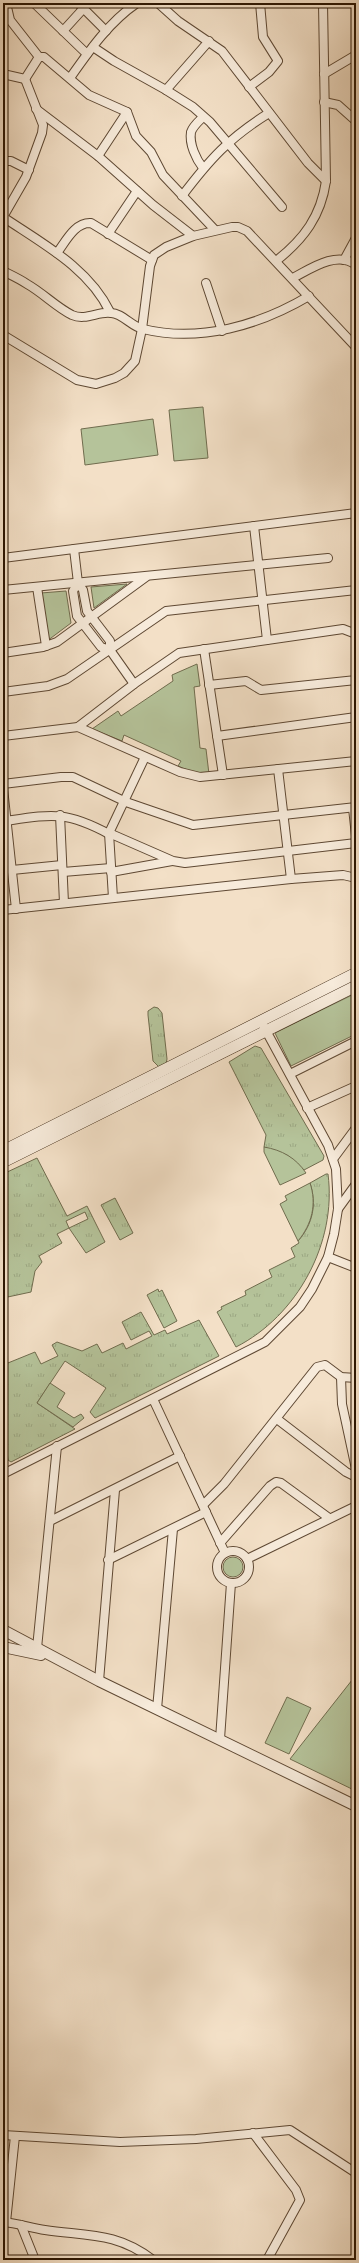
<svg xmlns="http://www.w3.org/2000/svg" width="359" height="2263" font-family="'IM FELL English',serif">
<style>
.grass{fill:url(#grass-tufts);stroke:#706c4e;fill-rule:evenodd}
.green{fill:#b5c39a;stroke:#706c4e}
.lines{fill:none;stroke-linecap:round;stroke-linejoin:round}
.minor-casing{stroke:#5e4833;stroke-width:10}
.tertiary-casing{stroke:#5e4833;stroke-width:12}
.secondary-casing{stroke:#2c1602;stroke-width:12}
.minor{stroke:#f7ebdb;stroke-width:8}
.tertiary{stroke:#f7ebdb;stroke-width:10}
.secondary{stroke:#f7ebdb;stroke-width:11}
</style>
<defs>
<pattern id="grass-tufts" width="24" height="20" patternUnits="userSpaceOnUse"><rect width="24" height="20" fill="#b5c39a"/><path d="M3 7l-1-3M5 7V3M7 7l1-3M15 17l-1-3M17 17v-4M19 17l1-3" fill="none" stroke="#9ca783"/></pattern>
</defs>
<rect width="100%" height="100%" fill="#f3e0c7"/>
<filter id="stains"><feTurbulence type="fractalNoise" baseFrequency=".005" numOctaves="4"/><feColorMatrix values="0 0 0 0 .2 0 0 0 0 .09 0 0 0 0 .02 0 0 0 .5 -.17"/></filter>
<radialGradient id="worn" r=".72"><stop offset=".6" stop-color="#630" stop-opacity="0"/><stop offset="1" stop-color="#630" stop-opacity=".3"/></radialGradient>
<g class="grass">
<polygon points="154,1007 158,1008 162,1013 167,1059 166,1064 159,1067 153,1061 148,1015 148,1011"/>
<polygon points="255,1046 261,1048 324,1156 323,1160 304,1170 287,1155 264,1147 266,1135 229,1062"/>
<path d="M 37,1158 L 67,1216 L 87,1206 L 105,1242 L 86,1253 L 69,1228 L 57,1234 L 62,1243 L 39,1256 L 42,1262 L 35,1271 L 31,1292 L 3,1298 L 3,1174 ZM 85,1212 L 88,1219 L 69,1228 L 66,1221 Z"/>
<path d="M 326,1174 L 328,1174 C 337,1243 297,1316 236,1347 L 217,1312 L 222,1309 L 221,1307 L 246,1295 L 245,1291 L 272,1277 L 269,1270 L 295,1257 L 291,1248 L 299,1243 L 298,1241 C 313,1224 317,1204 310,1183 Z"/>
<polygon points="115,1198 133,1233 120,1240 101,1205"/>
<polygon points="158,1289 159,1292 162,1290 177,1321 164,1328 147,1295"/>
<polygon points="141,1312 154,1335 165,1330 167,1334 199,1320 219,1356 95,1418 90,1412 106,1388 65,1361 37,1403 75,1429 11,1462 8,1460 3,1417 3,1365 35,1352 41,1364 58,1356 52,1345 57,1342 82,1351 97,1344 102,1353 123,1343 126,1349 152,1336 149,1331 131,1340 122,1322"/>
</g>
<g class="green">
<polygon points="203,407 208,458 174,461 169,410"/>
<polygon points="153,419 158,455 85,465 81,429"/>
<polygon points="127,584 94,608 91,587"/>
<polygon points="66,591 71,623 47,641 41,593"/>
<polygon points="197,664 200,686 194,687 200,748 206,749 209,774 197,774 178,766 181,761 124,735 122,741 92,729 118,711 121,716 173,681 172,675"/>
<polygon points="356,993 356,1034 291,1066 275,1033"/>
<path d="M 264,1147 C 282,1150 296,1158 306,1173 L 280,1185 L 264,1152 Z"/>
<path d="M 310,1183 C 317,1204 312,1224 298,1241 L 280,1204 L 287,1200 L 285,1196 Z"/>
<polygon points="50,1383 65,1393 57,1407 74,1418 81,1414 84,1418 73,1427 37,1403"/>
<circle cx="233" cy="1567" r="10"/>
<polygon points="356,1675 356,1791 290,1759"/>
<polygon points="287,1697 311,1708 289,1754 265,1743"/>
</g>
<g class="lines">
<defs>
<g id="minor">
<polyline points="6,3 10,20 39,57"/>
<polyline points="34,3 87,54"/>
<polyline points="78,3 106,31"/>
<polyline points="158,3 178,21 222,51 308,163 326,181"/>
<polyline points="63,31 83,9"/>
<polyline points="93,47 114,61 166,90 193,107 210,122 282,207"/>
<polyline points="3,74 25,79 39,57 44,57 89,95 127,112 136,136 151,152 163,175 215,230"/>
<polyline points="324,74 356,55"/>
<path d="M 70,78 C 89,51 109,22 137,3"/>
<polyline points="249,87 269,72 278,61 263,37 260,3"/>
<polyline points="166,90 209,41"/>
<polyline points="324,102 338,105 356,121"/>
<polyline points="36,109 98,156 153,205 193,236"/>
<path d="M 203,117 C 199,121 193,126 191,132 C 189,144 196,159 203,168"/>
<polyline points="98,156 127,112"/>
<polyline points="3,161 11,161 29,170"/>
<path d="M 182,196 C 210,159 229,138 269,113"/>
<polyline points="3,217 26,177 42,133 43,125 25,79"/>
<path d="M 3,217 C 43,244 89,268 110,312"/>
<polyline points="108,234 137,191"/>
<path d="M 57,253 C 66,241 75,222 91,223 L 152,260"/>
<polyline points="344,260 356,238"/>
<path d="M 276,261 C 304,239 321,216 326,181 L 323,3"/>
<path d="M 3,271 C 11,275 20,279 27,284 C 43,293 56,307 72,315 C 86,321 98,311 111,313 C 122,313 132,327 143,329 C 200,343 260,325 309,296"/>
<path d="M 293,278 C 310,269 337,250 356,265"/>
<polyline points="206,283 222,331"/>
<polyline points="3,335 77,380 96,384 115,378 124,373 135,361 142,329 150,266 154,255 166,247 193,236 232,227 238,227 247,231 356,347"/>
<polyline points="254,526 267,640"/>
<polyline points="74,549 78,583 83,590 87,611 110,641 110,650"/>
<polyline points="3,558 356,513"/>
<polyline points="78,583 73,591 77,616 101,647 110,650 134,684"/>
<polyline points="37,587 46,646"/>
<polyline points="3,590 328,558"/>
<polyline points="204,649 223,775"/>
<polyline points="3,653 43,647 57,642 146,577"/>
<polyline points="209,685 246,681 261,690 356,680"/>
<polyline points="3,692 48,686 67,679 166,611 356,590"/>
<polyline points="78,727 180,772 200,777 356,761"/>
<polyline points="3,736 78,727 134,684 179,653 343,629 356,634"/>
<polyline points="217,736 356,717"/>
<polyline points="278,769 291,879"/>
<polyline points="3,784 61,777 73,777 124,801"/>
<polyline points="3,788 16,909"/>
<polyline points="123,801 193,825 356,807"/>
<polyline points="353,808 356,836"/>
<polyline points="60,815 64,903"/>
<path d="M 6,821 C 53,814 66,811 109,834"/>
<polyline points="109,833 173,861 185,863 356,843"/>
<polyline points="12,870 62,865"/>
<polyline points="63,872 111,868"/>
<polyline points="111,872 172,861"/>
<polyline points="113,898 109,833 145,757"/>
<polyline points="3,910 291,879 343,875 356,878"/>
<polyline points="290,1074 356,1041"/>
<polyline points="307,1108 356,1086"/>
<polyline points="333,1159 356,1128"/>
<polyline points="338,1209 356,1184"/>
<polyline points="328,1257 356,1268"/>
<polyline points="341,1377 342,1404 356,1469"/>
<polyline points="153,1399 225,1553"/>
<polyline points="277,1419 346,1472 356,1477"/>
<polyline points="3,1474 265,1342 300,1307 312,1289 328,1257 334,1234 338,1209 336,1169 328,1145 264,1027"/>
<polyline points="203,1505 224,1484 317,1367 325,1365 341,1377 356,1378"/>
<polyline points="50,1521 180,1456"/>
<polyline points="220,1543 270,1486 276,1482 281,1483 329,1518"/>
<circle cx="233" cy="1567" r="16"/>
<polyline points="247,1559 356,1506"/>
<polyline points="108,1560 206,1512"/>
<polyline points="37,1648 57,1446"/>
<polyline points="99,1681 115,1490"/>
<polyline points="157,1709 173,1529"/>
<polyline points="220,1739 231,1583"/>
<polyline points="253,2133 296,2190 300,2200 267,2260"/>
<polyline points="3,2135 120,2142 196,2139 290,2130 356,2173"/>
<path d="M 3,2222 C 17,2223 31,2228 45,2230 C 87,2236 117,2232 153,2260"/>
<polyline points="6,2222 15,2136"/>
<polyline points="21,2225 35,2260"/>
</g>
<g id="tertiary">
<polyline points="3,1630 99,1681 356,1806"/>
<polyline points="3,1647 41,1655"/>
</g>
<g id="secondary">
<polyline points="3,1151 356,973"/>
<polyline points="3,1162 356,986"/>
</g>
</defs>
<use href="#minor" class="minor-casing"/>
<use href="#tertiary" class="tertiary-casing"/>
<use href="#secondary" class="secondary-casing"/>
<use href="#minor" class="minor"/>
<use href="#tertiary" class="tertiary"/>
<use href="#secondary" class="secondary"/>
</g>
<rect width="359" height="2263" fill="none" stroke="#f3e0c7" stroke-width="16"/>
<rect x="4" y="4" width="351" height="2255" fill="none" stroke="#2c1602" stroke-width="2"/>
<rect x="8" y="8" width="343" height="2247" fill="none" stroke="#2c1602"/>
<rect width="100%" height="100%" filter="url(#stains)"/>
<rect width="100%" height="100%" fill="url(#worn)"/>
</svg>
